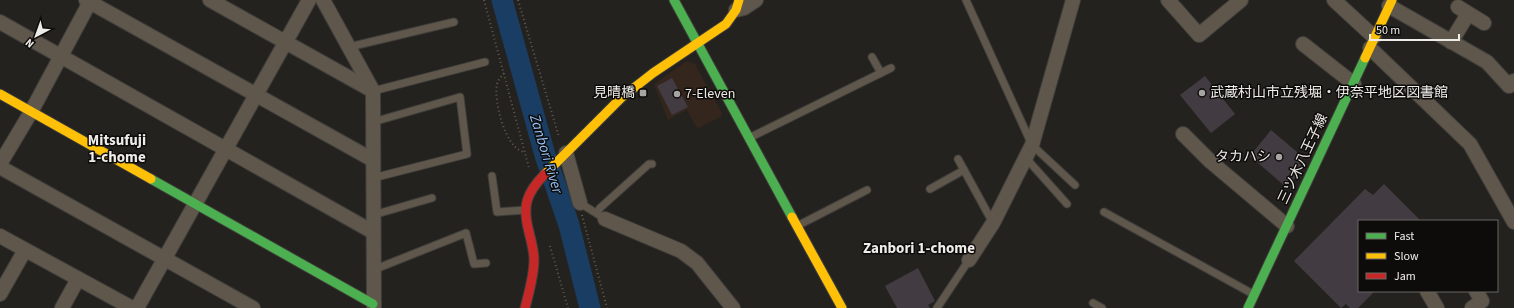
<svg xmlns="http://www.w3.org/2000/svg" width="1514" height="308" font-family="'Source Sans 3','Noto Sans JP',sans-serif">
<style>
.commercial{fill:#34251d}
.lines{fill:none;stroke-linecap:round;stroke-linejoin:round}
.river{stroke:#1a3d63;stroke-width:21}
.building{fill:#423b42}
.lane-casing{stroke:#3f3e3b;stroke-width:9}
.street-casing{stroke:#3f3e3b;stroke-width:16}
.fast-casing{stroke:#3f3e3b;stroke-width:11}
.slow-casing{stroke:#3f3e3b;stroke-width:11}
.jam-casing{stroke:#3f3e3b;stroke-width:11}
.path{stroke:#605b53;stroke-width:2;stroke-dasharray:1 3;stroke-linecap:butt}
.lane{stroke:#5f574b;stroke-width:7}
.street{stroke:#5f574b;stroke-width:14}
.fast{stroke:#4caf50;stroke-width:9}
.slow{stroke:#ffc107;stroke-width:9}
.jam{stroke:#c62828;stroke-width:9}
.poi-dot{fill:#a7a5a1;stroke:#0e0c0a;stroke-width:1.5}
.labels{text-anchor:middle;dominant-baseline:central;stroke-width:3;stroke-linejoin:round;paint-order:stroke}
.poi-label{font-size:14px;fill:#eeece8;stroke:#0e0c0a;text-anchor:end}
.street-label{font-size:14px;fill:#eeece8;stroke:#0e0c0a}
.neighbourhood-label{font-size:15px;font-weight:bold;fill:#eeece8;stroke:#0e0c0a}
.water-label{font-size:15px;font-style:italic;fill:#96c5fc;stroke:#0e0c0a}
</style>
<rect width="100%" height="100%" fill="#24221e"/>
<polygon class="commercial" points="687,61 695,64 722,113 722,116 699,128 696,127 687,110 668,120 654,84"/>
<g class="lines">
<polyline class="river" points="502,0 545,155 569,225 590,308"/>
</g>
<g class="building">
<polygon points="1205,76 1235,114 1211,133 1180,95"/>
<polygon points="672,78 688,107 672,115 657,86"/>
<polygon points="1271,130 1303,157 1299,163 1304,167 1287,188 1250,156"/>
<polygon points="1384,184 1421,221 1359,221 1359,291 1375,291 1358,308 1350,308 1346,304 1341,308 1294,261 1365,189 1373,195"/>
<polygon points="918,268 935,301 928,305 930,308 897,308 885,286"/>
</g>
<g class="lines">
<defs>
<g id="lane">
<polyline points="966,0 1032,145 1075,185"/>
<polyline points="349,47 454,22"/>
<polyline points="872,57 881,73"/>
<polyline points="373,91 485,62"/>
<polyline points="751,137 891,68"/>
<polyline points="1025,157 1067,204"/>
<polyline points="958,159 993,223"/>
<polyline points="492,176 497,212 525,210"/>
<polyline points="373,178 467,154 460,97 373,122"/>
<polyline points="930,189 964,170"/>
<polyline points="580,203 599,215"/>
<polyline points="1104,212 1253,294"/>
<polyline points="597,213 600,208 649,164 652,164"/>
<polyline points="373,215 432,198"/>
<polyline points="799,225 867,190"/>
<polyline points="373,270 466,233 474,264 486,263"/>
<polyline points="1093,303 1102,308"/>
<polyline points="937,308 969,260"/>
</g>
<g id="street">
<polyline points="86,0 373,160"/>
<polyline points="210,0 373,91"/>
<polyline points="323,0 373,91 374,308"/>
<polyline points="1168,0 1199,35 1241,0"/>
<polyline points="1334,0 1374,37"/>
<polyline points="1389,6 1487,62 1509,86 1514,81"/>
<polyline points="1458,7 1484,23"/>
<polyline points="736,10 744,8 756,0"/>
<polyline points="0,22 373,232"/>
<polyline points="1451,42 1468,14"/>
<polyline points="1303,44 1354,84"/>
<polyline points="1370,48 1470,144 1514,222"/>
<polyline points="1183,134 1211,162 1287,226"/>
<polyline points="566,153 580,203"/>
<polyline points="0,164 31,112 91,0"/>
<polyline points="0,167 253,308"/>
<polyline points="605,219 681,251 697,263 733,308"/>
<polyline points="0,236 132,308"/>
<polyline points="969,260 993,223 1032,145 1073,0"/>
<polyline points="1427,291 1437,308"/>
<polyline points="0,294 25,250"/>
<polyline points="62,308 78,279"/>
<polyline points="137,308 309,0"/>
<polyline points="1472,308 1482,301 1476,291"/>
</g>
<g id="fast">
<polyline points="674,0 792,217"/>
<polyline points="151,179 373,304"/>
<polyline points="1248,308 1365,58"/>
</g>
<g id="slow">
<polyline points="1365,58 1392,0"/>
<polyline points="0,94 151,179"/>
<polyline points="545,174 621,98 653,73 726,24 736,10 739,0"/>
<polyline points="792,217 842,308"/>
</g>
<path id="jam" d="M 525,308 C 529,292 534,276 534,260 C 534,250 531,241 529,232 C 522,206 526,193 545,174"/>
</defs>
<use href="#lane" class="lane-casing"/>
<use href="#street" class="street-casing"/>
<use href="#fast" class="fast-casing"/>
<use href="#slow" class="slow-casing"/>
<use href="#jam" class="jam-casing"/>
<g class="path">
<polyline points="484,0 529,168"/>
<polyline points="518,0 559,137"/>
<path d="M 504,73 C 501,77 498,80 497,84 C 493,100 506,151 525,152"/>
<polyline points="582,215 607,308"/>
<polyline points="550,246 568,308"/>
</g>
<use href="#lane" class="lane"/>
<use href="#street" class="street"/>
<use href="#fast" class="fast"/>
<use href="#slow" class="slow"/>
<use href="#jam" class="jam"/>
</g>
<g class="poi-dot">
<rect x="639" y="89" width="8" height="8" rx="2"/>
<circle cx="1202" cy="93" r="4"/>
<circle cx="677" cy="94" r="4"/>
<circle cx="1279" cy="157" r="4"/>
</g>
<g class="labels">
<g class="poi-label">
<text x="635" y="93">見晴橋</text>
<text x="1210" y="93" text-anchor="start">武蔵村山市立残堀・伊奈平地区図書館</text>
<text x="685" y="94" text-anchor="start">7-Eleven</text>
<text x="1271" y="157">タカハシ</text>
</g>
<g class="street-label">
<text transform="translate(1303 159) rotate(-65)">三ツ木八王子線</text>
</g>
<g class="neighbourhood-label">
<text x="117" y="140">Mitsufuji<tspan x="117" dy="17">1-chome</tspan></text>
<text x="919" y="248">Zanbori 1-chome</text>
</g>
<g class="water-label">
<text transform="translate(546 154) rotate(73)">Zanbori River</text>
</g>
</g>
<rect x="1358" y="220" width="140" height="72" fill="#0e0c0a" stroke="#686663"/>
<rect x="1366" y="233" width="20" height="6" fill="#4caf50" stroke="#686663"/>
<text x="1394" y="240" font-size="12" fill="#eeece8">Fast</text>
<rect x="1366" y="253" width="20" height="6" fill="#ffc107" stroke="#686663"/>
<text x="1394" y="260" font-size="12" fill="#eeece8">Slow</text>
<rect x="1366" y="273" width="20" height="6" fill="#c62828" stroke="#686663"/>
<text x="1394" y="280" font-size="12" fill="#eeece8">Jam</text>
<g transform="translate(36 36) rotate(221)" stroke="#0e0c0a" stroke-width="3" paint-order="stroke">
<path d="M0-3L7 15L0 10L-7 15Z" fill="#eeece8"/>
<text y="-6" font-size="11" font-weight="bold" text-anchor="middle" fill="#eeece8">N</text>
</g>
<path d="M1370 34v6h89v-6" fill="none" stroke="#eeece8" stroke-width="2"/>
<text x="1376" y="34" font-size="12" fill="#eeece8" stroke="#0e0c0a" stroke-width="3" paint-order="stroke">50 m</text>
</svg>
